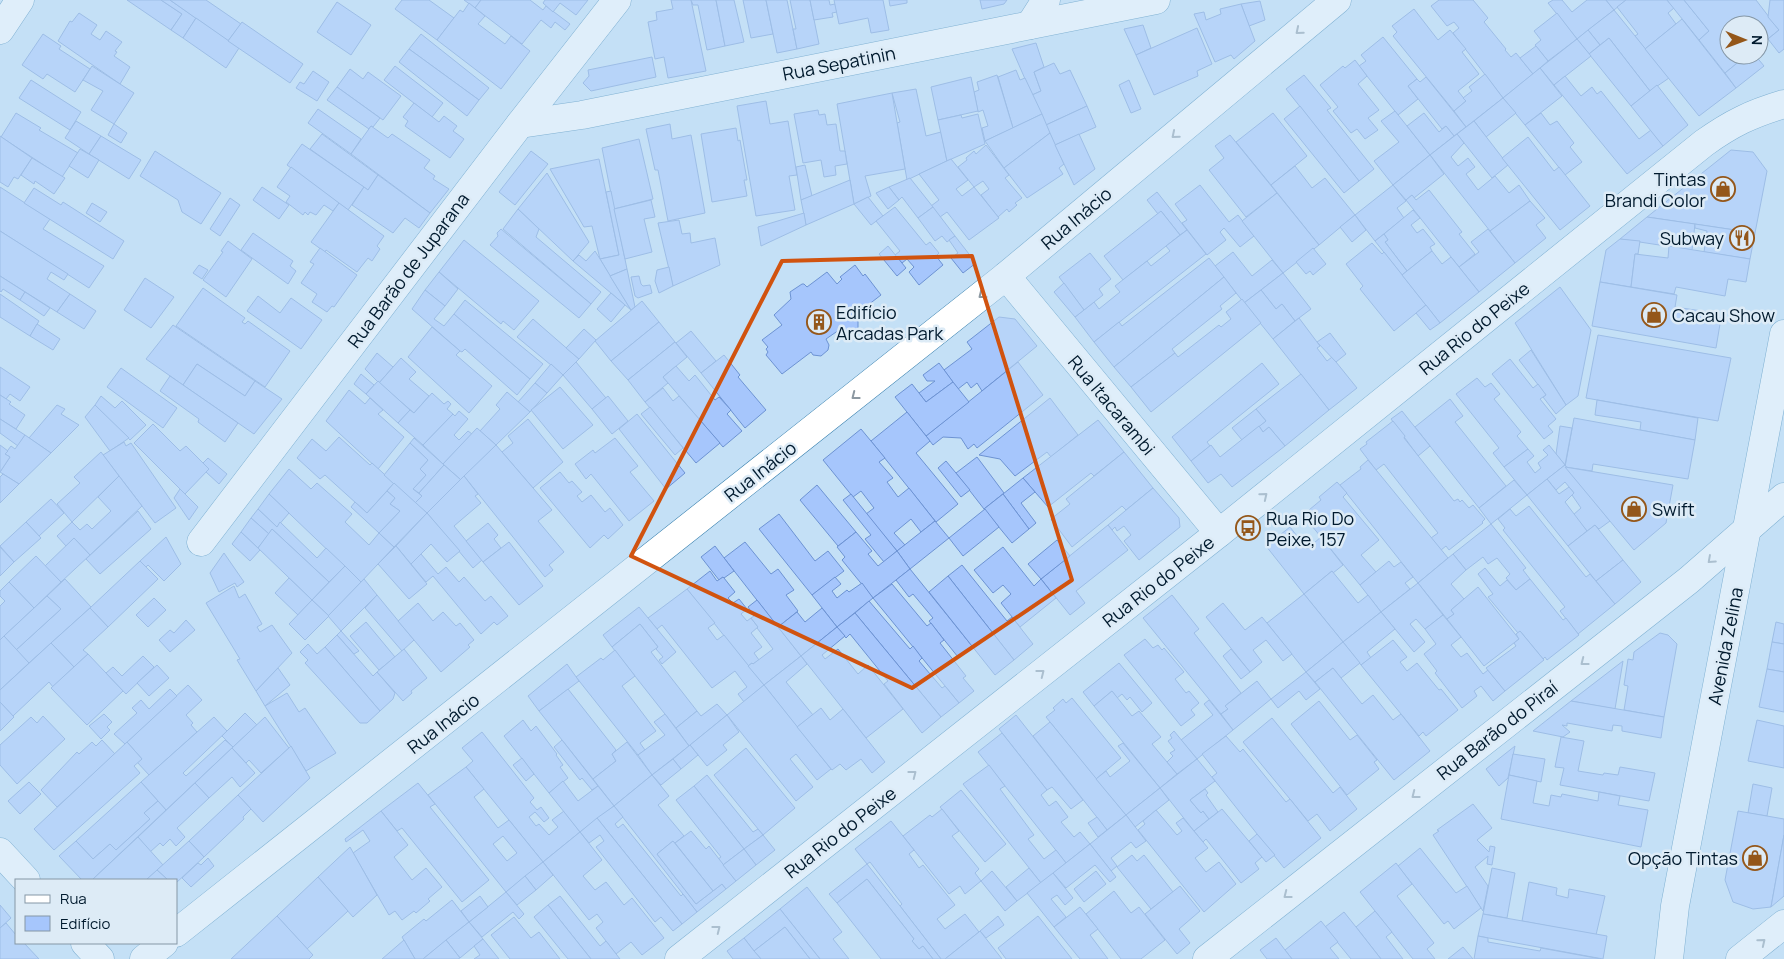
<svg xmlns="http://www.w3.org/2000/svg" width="1784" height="959" font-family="Manrope,sans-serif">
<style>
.building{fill:#a6c6fc;stroke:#6d93d3;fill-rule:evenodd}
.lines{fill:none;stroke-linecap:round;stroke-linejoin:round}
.minor-casing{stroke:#2d79a9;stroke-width:29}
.major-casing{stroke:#2d79a9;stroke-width:29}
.minor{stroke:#fff;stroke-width:28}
.major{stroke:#fff;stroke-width:28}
.oneway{stroke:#8c98a1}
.marked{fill:none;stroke:#d1530f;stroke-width:4;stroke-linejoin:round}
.labels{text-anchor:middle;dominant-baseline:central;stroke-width:5;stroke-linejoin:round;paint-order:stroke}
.street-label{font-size:18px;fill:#001a2e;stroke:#ddebf6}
.poi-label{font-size:18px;fill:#001a2e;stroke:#ddebf6;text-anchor:start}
</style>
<rect width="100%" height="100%" fill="#c4e0f6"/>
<g class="building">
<polygon points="127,0 161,0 182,14 171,30"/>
<polygon points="161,0 170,0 196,18 183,38 171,30 182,14"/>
<polygon points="170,0 206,0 241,24 228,41"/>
<polygon points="402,0 429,0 454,18 437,40 395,9"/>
<polygon points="464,0 481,0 475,8"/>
<polygon points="481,0 530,0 543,10 546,6 570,24 565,30 555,22 551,28 541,20 522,44 475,8"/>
<polygon points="545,0 588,0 576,15 560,3 553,12 543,3"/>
<polygon points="671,0 691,0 706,71 668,78 664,57 655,59 648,22 657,20 656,12 673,9"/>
<polygon points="691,0 716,0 725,46 707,50 698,5 693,5"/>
<polygon points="716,0 734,0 744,42 725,46"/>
<polygon points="743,0 766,0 773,34 751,38"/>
<polygon points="766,0 787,0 797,49 777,53"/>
<polygon points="790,0 810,0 819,44 797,49 793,29 796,29"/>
<polygon points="810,0 829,0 830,5 835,4 837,12 832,13 833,17 814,20"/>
<polygon points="834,0 883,0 889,30 871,33 868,18 839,24"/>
<polygon points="889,0 907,0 907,3 890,6"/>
<polygon points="980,0 1007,0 1004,4 982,9"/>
<polygon points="1439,0 1473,0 1488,18 1484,22 1506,49 1505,50 1511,57 1516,53 1533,74 1503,98 1453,33 1459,28 1454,22 1447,26 1431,6"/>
<polygon points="1553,0 1562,0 1572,12 1587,0 1606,0 1614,10 1577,39 1548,3"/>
<polygon points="1606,0 1626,0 1614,10"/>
<polygon points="1626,0 1667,0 1674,8 1668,13 1676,24 1645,49 1635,36 1638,34 1617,7"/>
<polygon points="1667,0 1684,0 1709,31 1699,40"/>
<polygon points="1684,0 1756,0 1779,30 1759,46 1759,25 1729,25 1729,55 1747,55 1725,73 1699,40 1709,31"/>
<polygon points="1770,0 1784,0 1784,49 1779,53 1768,39 1779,30 1768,17"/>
<polygon points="1260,1 1265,20 1249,26 1241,4"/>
<polygon points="337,2 371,25 351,55 317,32"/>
<polygon points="469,3 485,16 478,24 505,44 511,36 530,51 501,89 437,40 460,10 463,12"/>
<polygon points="1241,4 1255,41 1234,59 1231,55 1215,62 1194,14 1204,12 1206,20 1221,14 1220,9"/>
<polygon points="1414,9 1438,40 1450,30 1466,49 1462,52 1479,74 1458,91 1466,101 1454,111 1393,36 1397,32 1392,26"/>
<polygon points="1614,10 1669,78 1650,91 1609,38 1600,45 1588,30"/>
<polygon points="79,13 97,25 91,34 100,40 106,31 122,42 115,51 117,52 114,56 130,67 120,84 58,41 70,21 72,22"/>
<polygon points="1557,13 1577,39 1548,61 1535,45 1541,40 1534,31"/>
<polygon points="196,18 239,48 226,68 183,38"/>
<polygon points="1682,19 1736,88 1699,116 1645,49"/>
<polygon points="242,22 303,64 290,83 228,41"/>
<polygon points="1143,25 1151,48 1136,55 1124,29"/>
<polygon points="1197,28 1212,64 1197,71 1198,76 1154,95 1136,55"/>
<polygon points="1588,30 1600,45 1589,54 1577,39"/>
<polygon points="43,34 61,46 59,49 90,69 75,92 47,74 43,79 22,65"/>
<polygon points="421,34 489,88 479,100 409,49"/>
<polygon points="1383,37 1417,79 1408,86 1418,99 1398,115 1359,66 1366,61 1361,55"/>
<polygon points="1609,38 1650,91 1631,106 1589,54"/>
<polygon points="1577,39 1591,56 1554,85 1540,68"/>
<polygon points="1036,43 1044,67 1034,72 1041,91 1032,95 1012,49"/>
<polygon points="1536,46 1548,61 1533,74 1520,58"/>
<polygon points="409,49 479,100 467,116 399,62"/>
<polygon points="1747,55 1755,55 1764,66 1736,88 1725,73"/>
<polygon points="652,57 656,77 591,91 583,83 589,76 588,70"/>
<polygon points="1355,60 1367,76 1358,84 1379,110 1368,118 1378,130 1365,139 1357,129 1351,133 1333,111 1338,107 1320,85 1343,66 1345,68"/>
<polygon points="1054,63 1060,74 1070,70 1087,106 1046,125 1032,95 1041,91 1034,72"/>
<polygon points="92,66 134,93 114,124 91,110 103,91 83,80"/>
<polygon points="395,66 443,103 432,117 384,80"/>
<polygon points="1540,68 1562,96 1525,125 1503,98"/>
<polygon points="350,69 363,79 368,72 401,96 383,120 337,87"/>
<polygon points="1016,70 1020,80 1025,78 1042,114 1013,128 998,77"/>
<polygon points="313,71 329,82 317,101 296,88 300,82 304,84"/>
<polygon points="1485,74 1503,98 1466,127 1454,111 1466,101 1463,98 1472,91 1469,87"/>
<polygon points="997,75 1013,128 985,141 982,128 988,126 983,110 978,112 974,92 979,90 977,82"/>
<polygon points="1304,75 1331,108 1327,110 1374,169 1359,181 1286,89"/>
<polygon points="1565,76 1581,96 1592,87 1597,94 1601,91 1639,139 1651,130 1663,146 1627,174 1554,85"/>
<polygon points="971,77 978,111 938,120 931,87"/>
<polygon points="1426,77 1466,127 1454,136 1446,126 1442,129 1408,86 1417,79 1420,82"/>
<polygon points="31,80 81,112 70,130 19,98"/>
<polygon points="1129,80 1141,109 1131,113 1119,85"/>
<polygon points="1657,85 1688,125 1663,146 1631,106"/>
<polygon points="337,87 380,118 373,127 371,126 369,129 327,100"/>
<polygon points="916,89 926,136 941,132 947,161 907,180 897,123 900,122 892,93"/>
<polygon points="892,93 905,169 865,176 871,196 854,204 837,104"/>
<polygon points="1503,98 1516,113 1486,137 1474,121"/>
<polygon points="766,101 770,124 788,121 797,175 789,176 795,210 756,216 737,106"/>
<polygon points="414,103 439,122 444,116 457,126 453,131 464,139 450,158 405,126 408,121 403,117"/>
<polygon points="1087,106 1096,127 1055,145 1046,125"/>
<polygon points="1300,106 1359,181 1344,193 1284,119"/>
<polygon points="318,109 361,139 351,154 308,123"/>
<polygon points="818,110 819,115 825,114 827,125 836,124 840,151 845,151 847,164 835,166 836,175 824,177 821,160 803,163 794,114"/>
<polygon points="1395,111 1430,155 1393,185 1374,161 1399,142 1381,121"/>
<polygon points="16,113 41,128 39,130 78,153 62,177 1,137"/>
<polygon points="1273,113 1307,156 1271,185 1236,142"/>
<polygon points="1424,113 1439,132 1446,126 1454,136 1430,155 1407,126"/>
<polygon points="1541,113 1550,125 1557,121 1574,143 1570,147 1582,162 1565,175 1525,125"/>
<polygon points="978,114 985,144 947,161 938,120 961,115 962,118"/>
<polygon points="1042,114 1050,133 1004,168 985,141"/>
<polygon points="76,121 101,136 89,154 65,138"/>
<polygon points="1474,121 1508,165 1492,178 1457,134"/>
<polygon points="114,124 127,133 121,143 108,135"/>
<polygon points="670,124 672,139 691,135 705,213 668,221 658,170 655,170 646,129"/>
<polygon points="371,126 388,138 392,134 430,160 424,168 435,176 433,179 449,189 430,213 351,154"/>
<polygon points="736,128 738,141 740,140 747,180 744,180 747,196 712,202 701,134"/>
<polygon points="1050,133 1064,164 1059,168 1063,174 1027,198 1004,168"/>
<polygon points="322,134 378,175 368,190 310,149"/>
<polygon points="1079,134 1095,169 1074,185 1055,145"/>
<polygon points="1457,134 1464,143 1451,157 1458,166 1468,158 1475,167 1466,174 1478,190 1495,176 1509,193 1519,185 1530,201 1490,231 1430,155"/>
<polygon points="1230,135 1277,193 1246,217 1209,170 1224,158 1215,146"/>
<polygon points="0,136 32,158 18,179 14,177 8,187 0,182"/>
<polygon points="101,136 141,160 129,179 89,154"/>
<polygon points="1528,137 1554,171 1559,167 1590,206 1560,230 1502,158"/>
<polygon points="639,139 653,199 614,209 602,148"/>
<polygon points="302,144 364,187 348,210 287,165"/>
<polygon points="986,145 1009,175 1005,178 1022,198 1015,203 1017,205 1009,212 1007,209 998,217 981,195 989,189 983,181 974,187 958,167 967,160 966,158 974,151 976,154"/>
<polygon points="80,149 99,160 88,178 69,166"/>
<polygon points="1731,150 1753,152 1767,171 1755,233 1647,217"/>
<polygon points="155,151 221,193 201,224 182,212 178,200 140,176"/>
<polygon points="531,151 548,164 515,205 499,192"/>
<polygon points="1430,155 1444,174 1414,198 1412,195 1406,200 1393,185"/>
<polygon points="32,158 65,178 54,194 35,181 34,184 21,175"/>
<polygon points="599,159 619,255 600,259 592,226 584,227 550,169"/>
<polygon points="951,159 968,180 956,189 962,196 974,187 999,218 969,240 947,212 940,217 931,206 939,200 919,174"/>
<polygon points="805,165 812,196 801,200 796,167"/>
<polygon points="1295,166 1312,188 1325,178 1355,215 1319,245 1271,185"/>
<polygon points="291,167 339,203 333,211 324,205 316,215 310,212 308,215 305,212 303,215 286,202 290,196 277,187"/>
<polygon points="547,173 589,242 573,261 518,209"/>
<polygon points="378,175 430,213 419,228 405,218 393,233 352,205 364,187 368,190"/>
<polygon points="910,178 933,207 918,218 902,197 899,200 889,187"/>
<polygon points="850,180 854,204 806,225 801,200"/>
<polygon points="1200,185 1229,222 1238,215 1254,236 1240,247 1224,228 1220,232 1226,240 1207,255 1182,223 1187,220 1175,204"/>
<polygon points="1393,185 1406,201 1397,208 1404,218 1375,241 1355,215"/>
<polygon points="0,187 50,219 43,229 104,266 89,288 0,231"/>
<polygon points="262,187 289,205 279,219 253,200"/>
<polygon points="889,187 899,200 888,209 876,193"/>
<polygon points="34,188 61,205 63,202 124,241 113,259 24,203"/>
<polygon points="1429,190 1462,232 1459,234 1475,254 1459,267 1406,200 1412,195 1416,200"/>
<polygon points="611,191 627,269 610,276 600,259 619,255 606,192"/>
<polygon points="1157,192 1187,230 1180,235 1161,211 1158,214 1147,200"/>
<polygon points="1277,193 1319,245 1283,273 1242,221"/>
<polygon points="868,197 883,216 871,225 854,204"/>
<polygon points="230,198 240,205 220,236 210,229"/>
<polygon points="651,200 655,217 644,219 652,252 625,259 614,209"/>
<polygon points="1530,201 1545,218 1536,225 1546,238 1515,263 1490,231"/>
<polygon points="92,203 107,212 100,222 86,213"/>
<polygon points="339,203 384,236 377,246 380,249 372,261 368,258 357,272 326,250 325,252 311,242"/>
<polygon points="895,207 926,245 930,242 939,253 936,256 943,265 919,285 909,272 914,267 907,259 902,263 895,255 900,251 876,221"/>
<polygon points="933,207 955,236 947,242 942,236 935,241 918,218"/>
<polygon points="518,209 539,229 536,237 601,292 591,304 503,229"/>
<polygon points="1413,210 1420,218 1411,225 1417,233 1423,229 1435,244 1430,247 1432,251 1407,271 1385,242 1388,240 1384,234"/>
<polygon points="1161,211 1180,235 1123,280 1104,256"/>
<polygon points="804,213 806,225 761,246 758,227"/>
<polygon points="1355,215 1366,230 1352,242 1340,227"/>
<polygon points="1647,217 1695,224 1692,250 1620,239"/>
<polygon points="679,220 682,234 690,233 691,243 715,238 720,265 673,286 658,223"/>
<polygon points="1695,224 1755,233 1750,259 1704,252 1707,231 1695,228"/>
<polygon points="501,229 591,304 579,318 490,245 498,236 497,233"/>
<polygon points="1488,229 1515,263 1479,292 1459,267 1479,252 1471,242"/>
<polygon points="1187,230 1206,254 1094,342 1075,317 1094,302 1099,309 1120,292 1115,286 1147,261 1151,266 1170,251 1166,246"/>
<polygon points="0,231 68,274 64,280 51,272 47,279 70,294 57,312 0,276"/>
<polygon points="253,233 293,261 290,266 296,271 288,284 241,250"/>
<polygon points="1384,234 1388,240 1385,242 1407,271 1402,275 1375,241"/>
<polygon points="955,236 976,263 963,273 951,258 958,253 949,240"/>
<polygon points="1620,239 1640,241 1638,254 1635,254 1631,287 1600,282 1606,250"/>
<polygon points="464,240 539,301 514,330 503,321 501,324 439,272"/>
<polygon points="228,241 252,259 226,297 203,280 223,252 221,251"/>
<polygon points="1372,243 1382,254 1384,252 1426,305 1394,331 1360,289 1363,286 1346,264"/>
<polygon points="888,246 906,268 897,276 879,254"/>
<polygon points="1669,246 1750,259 1746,282 1728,279 1725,296 1676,287 1674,294 1631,287 1635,254 1668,258"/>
<polygon points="320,248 357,275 334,307 332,306 327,312 312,302 317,294 301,283 314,264 310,262"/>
<polygon points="1313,248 1326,264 1313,275 1310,271 1306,274 1296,262"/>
<polygon points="595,251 600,259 631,310 573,261 579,255 586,261"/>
<polygon points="1432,251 1442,264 1451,257 1479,292 1440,323 1402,275"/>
<polygon points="1233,252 1252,276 1272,260 1283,273 1244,303 1215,266"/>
<polygon points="1090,253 1111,279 1099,289 1103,295 1084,310 1059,277"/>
<polygon points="1209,258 1224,277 1114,367 1094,342 1119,322 1122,326"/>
<polygon points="199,265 208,270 202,279 193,273"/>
<polygon points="855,265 863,276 865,274 881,295 855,315 858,320 858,328 849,335 843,335 839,330 826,339 829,345 828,350 821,356 813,355 811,352 782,374 766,355 768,352 766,349 768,347 762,340 782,325 774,315 791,299 790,292 802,284 804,284 807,287 827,272 837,284 842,279 840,277"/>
<polygon points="669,267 673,286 659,293 655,281 657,270"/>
<polygon points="627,269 635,307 631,310 610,276"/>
<polygon points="439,272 458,289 445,306 425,290"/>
<polygon points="1283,273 1311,309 1295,321 1282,304 1276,309 1261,290"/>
<polygon points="0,276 25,292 20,300 3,289 1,292 0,291"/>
<polygon points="639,276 641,284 643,286 650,285 652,293 638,298 635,296 631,277"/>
<polygon points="1224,277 1236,293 1220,306 1222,309 1172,349 1175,353 1131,387 1114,367"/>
<polygon points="145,278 174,297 151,328 124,310"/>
<polygon points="1600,282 1677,295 1675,307 1715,313 1714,317 1721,318 1716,348 1592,326"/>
<polygon points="1064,283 1084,310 1075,317 1054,292"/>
<polygon points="1560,287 1591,330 1578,396 1566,405 1515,323"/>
<polygon points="203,288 245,318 242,322 245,324 248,321 290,351 265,387 176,326"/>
<polygon points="425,290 445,306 434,319 444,326 454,314 530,379 517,395 465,349 462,352 460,351 412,309"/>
<polygon points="1261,290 1276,309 1282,304 1295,321 1273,339 1244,303"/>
<polygon points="25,292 50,308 44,316 20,300"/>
<polygon points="611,293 625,305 611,322 597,309"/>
<polygon points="0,294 39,321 30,336 0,317"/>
<polygon points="70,294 96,311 84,329 57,312"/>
<polygon points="258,296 280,313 291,298 322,320 301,349 247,311"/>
<polygon points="1242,299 1261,323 1151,412 1131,387 1175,353 1178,357 1219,325 1221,327 1231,319 1226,312"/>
<polygon points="465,300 543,364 530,379 454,314"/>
<polygon points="642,301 659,322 611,361 595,341"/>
<polygon points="1426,305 1440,323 1430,330 1416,313"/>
<polygon points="999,317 1015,319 1037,346 982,391 977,383 971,388 967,382 958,389 944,370 972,349 967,342"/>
<polygon points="1299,318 1320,346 1317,348 1327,361 1332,357 1357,388 1329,410 1273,339"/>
<polygon points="533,319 579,359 563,375 517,337"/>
<polygon points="659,322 675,342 628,380 611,361"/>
<polygon points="37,324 60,339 53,350 30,336"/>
<polygon points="173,325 255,381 245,396 197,364 183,385 146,359"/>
<polygon points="432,327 460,351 456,355 492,386 469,413 408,357"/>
<polygon points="584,329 596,340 579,359 566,348"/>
<polygon points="691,331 716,361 701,373 676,343"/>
<polygon points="1330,333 1346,354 1336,362 1317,342"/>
<polygon points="1598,335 1731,358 1718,421 1586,398"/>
<polygon points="675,342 687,357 663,377 668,383 645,402 628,380"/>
<polygon points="1531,350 1566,405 1556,414 1543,397 1546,395 1519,360"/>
<polygon points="377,353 393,367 379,383 365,369"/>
<polygon points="724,355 740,375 738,377 766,410 745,428 701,373"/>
<polygon points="401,358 416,372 409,379 429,396 414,413 379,383"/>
<polygon points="1510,359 1533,388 1538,384 1546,395 1540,399 1556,419 1548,426 1553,432 1544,439 1492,374"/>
<polygon points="576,362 606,398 592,409 563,375"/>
<polygon points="1018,362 1043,395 977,448 974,444 968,449 961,438 943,437 933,445 926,436"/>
<polygon points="939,363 953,382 926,402 919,393 935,381 927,381 923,375"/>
<polygon points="1262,363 1279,384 1207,442 1210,446 1191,461 1172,437"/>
<polygon points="197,364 245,396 255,381 282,399 254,434 183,385"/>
<polygon points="551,364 563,375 547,393 535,383"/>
<polygon points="676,366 689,381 695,375 715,400 719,397 731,410 727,414 742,431 723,447 663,377"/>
<polygon points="0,367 30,387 20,401 10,394 6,399 0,395"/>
<polygon points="121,368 177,408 163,428 107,387"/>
<polygon points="361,374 374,385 366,394 354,384"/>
<polygon points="1301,374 1329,410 1285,446 1269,427 1263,432 1259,426 1266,421 1256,409"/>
<polygon points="170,376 238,423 225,442 198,422 199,419 160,391"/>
<polygon points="1477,378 1485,387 1491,383 1500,394 1494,399 1521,432 1517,436 1528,449 1504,467 1493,453 1499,448 1456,394"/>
<polygon points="378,381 410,410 398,423 366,394"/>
<polygon points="953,382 969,402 926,436 895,397 912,384 926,402"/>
<polygon points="535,383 547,393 530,412 518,402"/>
<polygon points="560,387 593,425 563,449 531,410"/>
<polygon points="663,388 673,401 679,396 720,443 696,463 645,402"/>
<polygon points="349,390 365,404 370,398 383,410 378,414 404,437 378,469 326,421"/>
<polygon points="507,392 530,412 496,445 480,431 500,409 496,405"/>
<polygon points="432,393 444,404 448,401 451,404 447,409 453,414 423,445 398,423 410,410 414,413"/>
<polygon points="0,395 11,402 9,404 25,415 16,429 0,419"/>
<polygon points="101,396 115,408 122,401 146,425 130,440 95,405"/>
<polygon points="608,396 628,421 612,434 592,409"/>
<polygon points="1050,398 1078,435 1051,457 1047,452 1015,476 1000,459 979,455"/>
<polygon points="1450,399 1463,416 1455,422 1506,486 1479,508 1415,427"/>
<polygon points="1597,400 1698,418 1695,440 1640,430 1641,422 1595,415"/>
<polygon points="57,405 65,409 61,414 79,425 51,453 29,438"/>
<polygon points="95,405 129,438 110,451 85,417"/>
<polygon points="650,407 683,448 675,455 641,414"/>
<polygon points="1256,409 1266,421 1242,440 1232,428"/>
<polygon points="459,411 468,419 454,435 459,440 468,431 472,434 443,464 423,445 453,414 455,416"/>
<polygon points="1402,411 1430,446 1418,456 1391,419"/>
<polygon points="907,412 930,441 916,453 958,504 936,522 871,441"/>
<polygon points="637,414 685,473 666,489 619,429"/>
<polygon points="1574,418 1695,440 1688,479 1593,464 1592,471 1565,467"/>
<polygon points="0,419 25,435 18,446 0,433"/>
<polygon points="528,419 563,462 533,488 502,452 513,443 508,436"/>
<polygon points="1098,420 1124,452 1094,476 1091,473 1048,507 1023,478"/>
<polygon points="1393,421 1405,436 1404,438 1454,501 1458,499 1460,502 1462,500 1469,508 1473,505 1485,519 1482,522 1483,523 1449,550 1446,546 1441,550 1431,538 1438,533 1384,464 1376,470 1360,449 1367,444 1366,442"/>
<polygon points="153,424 180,451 186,446 209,469 185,494 134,443"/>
<polygon points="1259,426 1263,432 1269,427 1285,446 1232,487 1221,474 1208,483 1191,461 1211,445 1220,457"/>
<polygon points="1560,426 1572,428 1565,465 1556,454"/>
<polygon points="477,428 496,445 461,480 443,464"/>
<polygon points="861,429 885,458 879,462 893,478 887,482 898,497 909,488 935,521 921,532 911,519 894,533 905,545 897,551 866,514 874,508 861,491 853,497 823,460"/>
<polygon points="25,435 51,453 19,484 0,472 10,457 5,454 11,446 15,449"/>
<polygon points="339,437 370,465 372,463 394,483 367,513 325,475 320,479 297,458 312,439 326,451"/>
<polygon points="414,438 444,465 419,493 413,489 426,475 420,469 428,460 410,443"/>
<polygon points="615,438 638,466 630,472 654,501 629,521 591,474 586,479 575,464 593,450 595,453"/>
<polygon points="124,442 126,446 131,443 176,508 155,523 103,455"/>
<polygon points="410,443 428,460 420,469 426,475 413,489 422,496 415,503 384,475"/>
<polygon points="0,445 8,451 5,454 10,457 0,472"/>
<polygon points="496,445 552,510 538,521 564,552 549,565 553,570 545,577 464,476"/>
<polygon points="1549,445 1565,465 1527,495 1504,467 1528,449 1534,456 1527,462 1535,473 1541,468 1538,463 1548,455 1543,450"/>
<polygon points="101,452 119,476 72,522 57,504 80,483 74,477"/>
<polygon points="1124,452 1153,488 1126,510 1122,506 1072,547 1051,519 1070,504 1066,499"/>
<polygon points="977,457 1004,493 984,509 956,473"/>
<polygon points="208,458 227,474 219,484 206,472 209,469 203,463"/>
<polygon points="1368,460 1448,558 1418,583 1340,485 1361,469 1360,467"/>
<polygon points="946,461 970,490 961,497 938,468"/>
<polygon points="444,465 461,480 427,513 415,503 422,496 419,493"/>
<polygon points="1565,465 1610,521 1599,529 1595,525 1587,531 1573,515 1581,508 1572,495 1574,493 1565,482 1556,490 1547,479"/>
<polygon points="1565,467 1673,485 1666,523 1634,550"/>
<polygon points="289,469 311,489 317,483 352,514 345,522 369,545 379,533 394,547 361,582 269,494"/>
<polygon points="560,472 569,483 572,481 582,492 577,496 582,502 591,495 605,512 610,508 623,525 608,539 604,535 590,548 540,488"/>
<polygon points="3,474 19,484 0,503 0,477"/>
<polygon points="119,476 142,506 90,555 74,538 66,546 57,536 72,522 80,530 87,524 92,529 111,511 98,497"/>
<polygon points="464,476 478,494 475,496 481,503 454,526 482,560 473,568 427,513"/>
<polygon points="1023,478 1035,492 1021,503 1036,523 1029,529 1003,494"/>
<polygon points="1547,479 1559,494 1569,487 1574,493 1565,502 1587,531 1568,546 1527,495"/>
<polygon points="1514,480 1527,495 1491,524 1479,508"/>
<polygon points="1337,482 1347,493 1343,497 1379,540 1361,555 1376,572 1360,585 1303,515 1321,500 1319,497"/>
<polygon points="394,483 427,513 394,547 379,533 400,511 390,504 395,498 387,491"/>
<polygon points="817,485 856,532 838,546 800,500"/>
<polygon points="1153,488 1179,518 1180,527 1139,560 1124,541 1131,535 1124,526 1117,531 1115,527 1112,530 1108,525"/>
<polygon points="180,489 198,507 189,520 174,498"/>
<polygon points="387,491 395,498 390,504 400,511 379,533 351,507 355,502 367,513"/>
<polygon points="269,494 289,513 277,527 258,509"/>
<polygon points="851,494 897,551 884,562 865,539 871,535 843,500"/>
<polygon points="1003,494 1029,529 1012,543 984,509"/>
<polygon points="51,499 64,513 39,536 26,522"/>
<polygon points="1529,506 1586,577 1590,574 1615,604 1578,634 1560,611 1565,607 1503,530 1505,528 1498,519 1510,509 1516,516"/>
<polygon points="258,509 277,527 280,522 317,558 326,548 345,566 329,582 272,529 269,534 251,518"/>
<polygon points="985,509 999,527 963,556 949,538"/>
<polygon points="138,511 151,529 100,574 86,559"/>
<polygon points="427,513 460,551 447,562 431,544 411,564 396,546"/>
<polygon points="779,514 815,561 828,551 844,571 812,595 759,529"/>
<polygon points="251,518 269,534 258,548 241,532"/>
<polygon points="935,521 949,538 910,569 897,551"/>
<polygon points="26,522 41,538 14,562 0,546"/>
<polygon points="488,523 498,535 494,539 501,548 483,562 466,541"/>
<polygon points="1491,524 1526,568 1523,570 1530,579 1516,590 1506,578 1510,574 1497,558 1488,564 1483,557 1466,570 1453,554"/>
<polygon points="1108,525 1128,550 1076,591 1085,603 1070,615 1041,579"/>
<polygon points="1595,525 1623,560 1596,581 1568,546"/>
<polygon points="1290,527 1307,549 1321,537 1343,565 1333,573 1332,571 1304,594 1266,546"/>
<polygon points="272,529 329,582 312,600 258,548"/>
<polygon points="241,532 260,550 250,561 232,544"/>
<polygon points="856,532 872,551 868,554 878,566 897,551 910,569 873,598 842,560 845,557 837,547"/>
<polygon points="166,537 181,564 164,581 148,565 146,567 140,561"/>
<polygon points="74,538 90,555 61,582 45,566"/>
<polygon points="1057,540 1070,556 1041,579 1028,564"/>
<polygon points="509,542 543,586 519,605 483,562"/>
<polygon points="745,542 771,574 778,569 794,590 786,595 798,611 778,627 724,558"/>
<polygon points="396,546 427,584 409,599 378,564"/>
<polygon points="715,546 734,571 724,578 723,577 719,580 701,557"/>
<polygon points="0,547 14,562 0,576"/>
<polygon points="1003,547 1034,586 1041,579 1056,598 1020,627 1001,603 1011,594 1003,585 993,593 974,570"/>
<polygon points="224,553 244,582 237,587 235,583 219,592 210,573"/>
<polygon points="421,554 438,574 446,567 459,582 464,577 485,601 491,596 508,616 497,625 494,622 481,634 433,576 426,582 411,564"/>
<polygon points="1453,554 1466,570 1451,584 1464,599 1451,610 1454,614 1447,619 1418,583"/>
<polygon points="36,556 61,582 34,608 9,582"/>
<polygon points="1623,560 1641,582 1615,604 1596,581"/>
<polygon points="140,561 158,579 108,627 90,608"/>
<polygon points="1389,561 1394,567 1401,562 1413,577 1405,583 1410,589 1381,612 1360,585"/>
<polygon points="962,565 1007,621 1012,617 1033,644 1014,660 948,576"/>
<polygon points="345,566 361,582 329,616 312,600"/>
<polygon points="1485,568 1500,586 1507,580 1516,590 1530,579 1563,620 1566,618 1579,635 1547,660 1545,657 1543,659 1520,631 1518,633 1488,597 1493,594 1478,574"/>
<polygon points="910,569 972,646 958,657 929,621 933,618 913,594 909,597 896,580"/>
<polygon points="710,571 717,581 723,577 724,578 735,592 728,598 733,603 739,599 747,609 741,614 747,621 751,618 758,627 751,633 762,647 754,653 759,660 753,664 752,663 748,666 687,589"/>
<polygon points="1332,571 1358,603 1368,595 1381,612 1343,642 1304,594"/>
<polygon points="948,576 1014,660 995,675 929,592"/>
<polygon points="835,577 841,584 832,591 837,598 847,590 849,592 862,583 873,598 837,627 812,595"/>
<polygon points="289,578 312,600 298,615 275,593"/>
<polygon points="65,579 91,607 29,663 16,650 61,609 47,596"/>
<polygon points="364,579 377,595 341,631 328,616"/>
<polygon points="9,582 34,608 0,640 0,606 5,601 0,596 0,591"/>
<polygon points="1418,583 1443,615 1425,629 1416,619 1410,624 1425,642 1414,652 1381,612"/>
<polygon points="892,584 927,626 931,623 944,640 940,643 966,676 963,678 974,691 959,703 873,598"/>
<polygon points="234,586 239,598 245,594 262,624 257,627 260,632 272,625 292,653 256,691 237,660 240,659 206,603"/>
<polygon points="1478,587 1519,639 1484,666 1447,619 1454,614 1451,610"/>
<polygon points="687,589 715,623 708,628 717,640 724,635 764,685 744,702 738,694 747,687 735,671 712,688 662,625 657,629 648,618"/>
<polygon points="1304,594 1343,642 1306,672 1267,623"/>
<polygon points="377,595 414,640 402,651 365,608"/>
<polygon points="1172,595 1199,629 1194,633 1241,693 1225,706 1228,709 1221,714 1143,618"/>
<polygon points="47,596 61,609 16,650 4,636"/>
<polygon points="154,598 166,610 148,627 136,615"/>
<polygon points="312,600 329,616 305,640 289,624"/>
<polygon points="757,600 801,656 764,685 748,666 752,663 753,664 773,649 757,628 758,627 751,618 754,616 748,607"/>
<polygon points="869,601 910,649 913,646 922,658 919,661 942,688 945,686 959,703 941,717 855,613"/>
<polygon points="418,603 433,621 443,612 456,626 460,623 474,640 468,645 470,647 441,672 398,621"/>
<polygon points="1223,603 1245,630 1262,617 1292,654 1283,661 1266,640 1253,650 1262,662 1250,672 1206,617"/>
<polygon points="639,607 676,652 662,664 659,660 663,657 656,649 658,647 640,624 612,647 603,635"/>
<polygon points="90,608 108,627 83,650 88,654 74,667 51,643"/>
<polygon points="822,608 837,627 801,656 778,627 797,612 805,622"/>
<polygon points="1381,612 1395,629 1367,652 1371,658 1361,665 1343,642"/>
<polygon points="855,613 941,717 922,733 884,684 888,681 850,634 846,638 837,627"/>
<polygon points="1443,615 1461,637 1451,645 1461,657 1467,653 1483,674 1488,670 1505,691 1493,701 1481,686 1474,691 1477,696 1462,708 1435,673 1437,671 1424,654 1436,644 1425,629"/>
<polygon points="186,620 195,630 170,652 159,640 170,630 174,633"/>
<polygon points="366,622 395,657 379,670 350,636"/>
<polygon points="1776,622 1784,624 1784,644 1772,642"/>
<polygon points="640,624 658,647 651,652 697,711 676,728 612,647"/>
<polygon points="837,627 845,636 822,655 825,659 838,649 858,674 868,665 903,709 866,738 801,656"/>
<polygon points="341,631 359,651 354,654 337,635"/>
<polygon points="1520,631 1544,660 1505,691 1486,668 1516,646 1514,643 1519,639 1516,634"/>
<polygon points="1660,633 1668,635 1677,644 1664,717 1624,710 1628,686 1624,685 1628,659 1633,660 1634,652"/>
<polygon points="337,635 373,676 377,672 395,693 393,699 380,711 325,647"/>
<polygon points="4,636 29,663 0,690 0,640"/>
<polygon points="1145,639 1153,648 1158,645 1162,650 1164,648 1184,672 1175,679 1186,693 1189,691 1199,703 1191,710 1195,715 1181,726 1124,655"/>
<polygon points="1393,640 1407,657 1400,662 1407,671 1417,663 1439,690 1441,689 1458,710 1426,736 1423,732 1419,736 1361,665"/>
<polygon points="1343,642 1360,663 1341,678 1333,668 1315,682 1306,672"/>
<polygon points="1772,642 1784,644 1784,672 1767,669"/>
<polygon points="51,643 74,667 53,687 49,682 13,716 0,702 0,690"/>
<polygon points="308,644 317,654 325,647 380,711 367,723 360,723 305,663 308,660 300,652"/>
<polygon points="404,649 427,678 411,691 412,693 403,701 377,672"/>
<polygon points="1231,649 1250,672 1241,679 1223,656"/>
<polygon points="615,650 635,676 622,686 656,731 640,743 645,750 638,755 576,677 601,658 603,660"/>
<polygon points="88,654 123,691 87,725 51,688"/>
<polygon points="143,656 154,667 126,694 106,673 113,667 122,676"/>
<polygon points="801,656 807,664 786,682 813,715 797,727 764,685"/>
<polygon points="1623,661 1615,709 1571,701"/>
<polygon points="1119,663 1152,703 1142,712 1130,697 1127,700 1122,694 1117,698 1112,691 1094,706 1083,692"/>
<polygon points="567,664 579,681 539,711 528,696"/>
<polygon points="157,665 169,678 149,696 137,683"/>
<polygon points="278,668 290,685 265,706 256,691"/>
<polygon points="1333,668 1362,704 1373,695 1393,720 1401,714 1430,751 1394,780 1315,682"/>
<polygon points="1767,669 1784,672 1784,712 1759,707"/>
<polygon points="1306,672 1320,689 1306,700 1299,691 1278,708 1271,699"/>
<polygon points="1257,681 1271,699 1233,730 1221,714 1228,709 1225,706"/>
<polygon points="188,685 202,700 186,715 193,723 191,725 197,732 149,775 137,762 142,759 127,742"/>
<polygon points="764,685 831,769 817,780 796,754 790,759 813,787 796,801 727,715"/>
<polygon points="170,689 177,696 125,744 114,734 137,713 132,708 141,700 149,709"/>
<polygon points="568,689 616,750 612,754 616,761 593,779 539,711"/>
<polygon points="1112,691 1132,716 1139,711 1161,737 1152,744 1177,774 1160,788 1094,706"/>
<polygon points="287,693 299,712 305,708 336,753 306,771 265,706"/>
<polygon points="1072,698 1121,758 1096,779 1046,717 1055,710 1053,708 1063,699 1066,703"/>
<polygon points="1209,700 1233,730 1197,759 1181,740 1213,715 1204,704"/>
<polygon points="1319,701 1350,740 1357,735 1377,760 1374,762 1379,769 1347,795 1291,724"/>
<polygon points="1571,701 1664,717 1661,738 1622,731 1622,726 1613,725 1612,731 1567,723 1567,726 1562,725 1570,732 1563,737 1533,731"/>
<polygon points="0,702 14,717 0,731"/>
<polygon points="717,704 727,715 689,746 676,728 697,711 701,716"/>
<polygon points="821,708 830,720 843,709 885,762 872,773 861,759 846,770 840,764 832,770 797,727"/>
<polygon points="245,713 257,725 233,747 222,736"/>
<polygon points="104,714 112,722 107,727 110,730 101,739 89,726"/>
<polygon points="665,714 689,746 652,775 638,755 665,735 654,722"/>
<polygon points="727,715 739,732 723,745 727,750 707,766 690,745"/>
<polygon points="1016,715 1083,800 1071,809 1052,787 1047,790 999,729"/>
<polygon points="43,716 65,739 17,784 0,765 0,745 31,717 37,723"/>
<polygon points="214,717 227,731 183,773 186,776 225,740 233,747 166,810 141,782"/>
<polygon points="265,717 289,748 261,773 249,760 246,763 232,748"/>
<polygon points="1272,718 1333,793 1340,787 1357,809 1330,831 1317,814 1308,821 1243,742"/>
<polygon points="523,720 531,731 536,726 557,754 556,755 563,765 560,767 568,778 549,793 504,736"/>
<polygon points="1757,720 1784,726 1784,768 1748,761"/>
<polygon points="1050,722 1126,815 1107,830 1033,736"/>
<polygon points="1174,731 1197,759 1177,774 1167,762 1173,756 1170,753 1175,750 1168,741 1172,738 1170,735"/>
<polygon points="482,732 534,798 530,802 537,810 541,807 549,818 544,822 535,812 529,817 536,826 539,824 549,835 558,827 552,820 564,811 580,832 543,862 466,767 473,761 462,748"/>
<polygon points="1002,733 1047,790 1041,795 1049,806 1056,801 1068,817 1061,822 1074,837 1080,832 1090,844 1066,863 978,752"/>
<polygon points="1226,736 1240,752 1243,749 1286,802 1290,799 1321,838 1284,868 1212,777 1217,773 1202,754"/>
<polygon points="1561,737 1584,741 1578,771 1603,775 1604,773 1618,775 1620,767 1655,773 1649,801 1560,785 1564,768 1555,767"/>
<polygon points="102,740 115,754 57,807 41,790 77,752 79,754 92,742 96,746"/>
<polygon points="562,740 598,786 592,790 582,778 580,780 554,747"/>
<polygon points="127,742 142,759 134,766 140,773 54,850 34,829"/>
<polygon points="627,742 652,775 614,806 593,779 616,761 612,754"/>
<polygon points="1123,743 1160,788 1126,815 1096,779 1106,771 1110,777 1130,761 1118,746"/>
<polygon points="690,745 698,755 681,769 673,759"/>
<polygon points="291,746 310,778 263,822 238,795"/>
<polygon points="1515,746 1508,778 1499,786 1486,769"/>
<polygon points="232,748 255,773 240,787 232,777 209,798 195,783"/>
<polygon points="746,748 795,808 763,835 714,775"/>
<polygon points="1513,754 1545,759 1541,782 1509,775"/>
<polygon points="522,758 534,774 526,781 513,765"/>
<polygon points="673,759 681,769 661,785 652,775"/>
<polygon points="1197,759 1215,781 1190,800 1201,813 1203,811 1209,819 1194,831 1160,788"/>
<polygon points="989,765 1005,786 1000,789 1034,835 1028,839 1044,859 1056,850 1066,863 1041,883 963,784"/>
<path d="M 466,767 L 484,789 L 474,797 L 498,828 L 509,820 L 543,862 L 506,892 L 428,795 ZM 503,836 L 517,853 L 507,861 L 493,844 Z"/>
<polygon points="652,775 669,796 658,805 684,836 675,843 673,841 657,854 696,904 722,884 726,889 697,912 614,806"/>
<polygon points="707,775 753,832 758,829 763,835 744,849 694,786"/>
<polygon points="1509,775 1537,781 1533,803 1549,806 1551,795 1561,797 1562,794 1598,801 1599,792 1620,796 1618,805 1648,810 1641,847 1501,819"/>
<polygon points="563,781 578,801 598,786 614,806 580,832 549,793"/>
<polygon points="29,782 41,794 20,814 8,801"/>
<polygon points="141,782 158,801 144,813 150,819 116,850 110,844 93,859 76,841"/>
<polygon points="195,783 209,798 177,828 185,837 176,846 170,839 163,846 160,843 150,852 138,837"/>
<polygon points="418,783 435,804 430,807 489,880 462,902 402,828 397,831 381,811"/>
<polygon points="1753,784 1772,788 1767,816 1748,813"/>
<polygon points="694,786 744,849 723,865 718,859 721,857 676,800"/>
<polygon points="1160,788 1169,800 1135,827 1126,815"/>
<polygon points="1205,789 1208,793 1206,795 1218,812 1209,819 1203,811 1201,813 1190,800"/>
<polygon points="961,790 1006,844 985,862 940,807"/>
<polygon points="238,795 251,809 243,817 244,819 204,857 189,841"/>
<polygon points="158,801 166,810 92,880 82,880 59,856 76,841 93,859 110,844 116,850 150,819 144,813"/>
<polygon points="1473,804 1492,828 1477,840 1489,852 1490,846 1495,847 1492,865 1487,864 1488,856 1475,867 1488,886 1483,911 1433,835 1439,831 1437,830"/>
<polygon points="614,806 623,817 615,824 618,828 623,824 681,896 683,894 697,912 682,924 597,818"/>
<polygon points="942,809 959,831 952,836 979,869 975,873 981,881 992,871 1017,901 1005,911 981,881 965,894 960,886 949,894 903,836 930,815 932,817"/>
<polygon points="1222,809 1262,857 1255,863 1259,869 1241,883 1206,839 1203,842 1194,831"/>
<polygon points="1156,810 1177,835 1182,831 1176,823 1183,818 1208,848 1195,858 1206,872 1219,862 1236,884 1204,912 1138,830 1145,824 1143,821"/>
<polygon points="381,811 408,845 394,857 412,880 426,868 442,887 428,899 430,901 416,913 414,911 402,920 395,911 389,915 353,853 370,841 363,830 346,842 345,839"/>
<polygon points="1738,811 1784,819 1784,835 1771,907 1753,909 1733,902 1725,880"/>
<polygon points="1126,815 1146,841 1136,848 1131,842 1111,858 1117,866 1111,871 1090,844"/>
<polygon points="1097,817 1107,830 1098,837 1088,823"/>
<polygon points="597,818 682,924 673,931 661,917 655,922 596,847 604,841 600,835 589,843 580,832"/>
<polygon points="891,821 914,850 909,854 919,868 923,865 955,905 937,919 945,929 965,914 979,932 945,959 941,959 900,906 902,904 870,862 867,864 855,849"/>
<polygon points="691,831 706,849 709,846 736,881 726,889 722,884 713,891 675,843"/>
<polygon points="580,832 602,860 583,876 595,890 606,882 624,905 632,898 664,938 642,955 631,942 616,954 596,928 603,922 597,914 589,920 543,862"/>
<polygon points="1257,834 1275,855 1266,862 1249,841"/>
<polygon points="763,835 775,850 756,865 744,849"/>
<polygon points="1784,835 1784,896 1771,907"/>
<polygon points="138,837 163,865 146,880 92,880"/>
<polygon points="189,841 204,857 176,883 176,880 168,880 157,870"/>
<polygon points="673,841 713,891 696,904 657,854"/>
<polygon points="1090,844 1116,877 1110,882 1095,865 1066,888 1053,873"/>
<polygon points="350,847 377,895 353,917 318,877"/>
<polygon points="1420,848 1456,893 1467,886 1481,908 1454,929 1448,921 1444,924 1398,866"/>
<polygon points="744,849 756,865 736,881 723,865"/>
<polygon points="1132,855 1137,861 1144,855 1173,892 1151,909 1117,867"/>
<polygon points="208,858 214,866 191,887 182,878 198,863 201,865"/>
<polygon points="543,862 553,875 536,890 525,876"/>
<polygon points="1396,863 1412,884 1397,896 1434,943 1427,949 1435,959 1413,959 1360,892"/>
<polygon points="867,864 900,906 941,959 933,959 923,946 919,949 912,941 914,939 867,879 837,903 829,894"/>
<polygon points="1029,868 1041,883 1017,901 1006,887"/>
<polygon points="1492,868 1515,873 1507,918 1483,914"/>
<polygon points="157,870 168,880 146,880"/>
<polygon points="1096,871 1106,884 1084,902 1074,889"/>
<polygon points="1053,873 1073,898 1065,905 1057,895 1051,899 1066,917 1054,927 1027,893"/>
<polygon points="525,876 536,890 517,905 506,892"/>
<polygon points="318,877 348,911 307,949 277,916"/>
<polygon points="867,879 914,939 912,941 919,949 923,946 933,959 881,959 837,903"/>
<polygon points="1529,882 1557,888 1556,895 1568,898 1569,889 1605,896 1596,935 1522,921"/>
<polygon points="1180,886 1200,911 1179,929 1190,943 1177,954 1145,914"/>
<polygon points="807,887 842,932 833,939 849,959 820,959 780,909"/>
<polygon points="1114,891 1131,913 1139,907 1165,940 1141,959 1121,959 1086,914"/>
<polygon points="506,892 524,914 519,919 513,912 482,937 469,922"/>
<polygon points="480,896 488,907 469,922 461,911"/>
<polygon points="560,896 600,946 606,941 620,959 591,959 548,905"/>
<polygon points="452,900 469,922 423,959 415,959 402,937 424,919 426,921"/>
<polygon points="0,905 11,918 0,928"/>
<polygon points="548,905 591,959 568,959 534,917"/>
<polygon points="1080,907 1098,929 1090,935 1108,959 1080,959 1054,927"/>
<polygon points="780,909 820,959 810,959 785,927 754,951 744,938"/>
<polygon points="1375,911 1392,932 1386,937 1403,959 1381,959 1356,927"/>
<polygon points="1344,912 1356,927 1381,959 1351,959 1325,927"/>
<polygon points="1483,914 1607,936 1603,959 1478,936"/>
<polygon points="277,916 313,955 309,959 231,959"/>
<polygon points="998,916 1004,925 986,938 980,931"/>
<polygon points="1038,916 1072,959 1006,959 998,948"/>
<polygon points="514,917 531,938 539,932 560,959 510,959 491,935"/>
<polygon points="1321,921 1338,942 1330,948 1339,959 1292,959 1285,950"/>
<polygon points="469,922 483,939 460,958 446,940"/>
<polygon points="6,923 16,935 16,943 24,943 39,959 0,959 0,928"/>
<polygon points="785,927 810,959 761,959 754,951"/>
<polygon points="980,931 1002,959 945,959 979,932"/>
<polygon points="1478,936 1488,938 1488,942 1540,951 1541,948 1601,959 1474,959"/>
<polygon points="744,938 754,951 761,959 733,959 727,951"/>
<polygon points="1276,938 1285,950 1292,959 1267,959 1260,950"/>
<polygon points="483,939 499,959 474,959 480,955 474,946"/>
<polygon points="404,940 415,959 382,959"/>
<polygon points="446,940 460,958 458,959 423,959"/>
<polygon points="1463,947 1473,959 1448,959"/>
</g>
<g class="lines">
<defs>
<g id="minor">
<polyline points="1030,25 1046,0"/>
<polyline points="0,30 20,0"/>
<polyline points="520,124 582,115 1156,0"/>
<polyline points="1006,276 1219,533"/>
<polyline points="201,542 520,124 617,0"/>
<polyline points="0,852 26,880"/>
<polyline points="176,933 1006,276 1337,0"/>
<polyline points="85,943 100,959"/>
<polyline points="144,959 164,943"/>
<path d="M 679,959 L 1219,533 L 1704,143 C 1732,123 1751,114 1784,104"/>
<polyline points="1207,959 1689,580 1784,497"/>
<polyline points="1740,959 1784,924"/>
</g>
<polyline id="major" points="1669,959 1675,906 1784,334"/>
</defs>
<use href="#minor" class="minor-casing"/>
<use href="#major" class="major-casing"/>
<use href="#minor" class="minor"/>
<use href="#major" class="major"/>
</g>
<defs><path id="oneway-chevron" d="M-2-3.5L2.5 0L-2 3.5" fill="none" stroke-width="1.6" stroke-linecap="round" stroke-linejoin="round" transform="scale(1.25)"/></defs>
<g class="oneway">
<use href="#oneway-chevron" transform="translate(1299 31) rotate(140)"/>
<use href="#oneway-chevron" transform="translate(1175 135) rotate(140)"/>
<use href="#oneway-chevron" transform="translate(982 295) rotate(142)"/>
<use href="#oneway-chevron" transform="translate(855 396) rotate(142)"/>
<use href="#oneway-chevron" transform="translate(1264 496) rotate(-39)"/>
<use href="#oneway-chevron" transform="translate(1711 560) rotate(138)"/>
<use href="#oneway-chevron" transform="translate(1584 662) rotate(142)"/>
<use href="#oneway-chevron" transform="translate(1041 673) rotate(-38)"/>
<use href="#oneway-chevron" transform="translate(913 774) rotate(-38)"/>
<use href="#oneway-chevron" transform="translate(1415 795) rotate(142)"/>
<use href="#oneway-chevron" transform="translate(1287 895) rotate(142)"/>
<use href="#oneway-chevron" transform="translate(717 929) rotate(-38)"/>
<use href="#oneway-chevron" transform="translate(1762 942) rotate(-39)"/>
</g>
<path d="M0 0H1784V959H0ZM 972,256 L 1072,580 L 912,688 L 631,556 L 782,261 Z" fill="#c4e0f6" fill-opacity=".55" fill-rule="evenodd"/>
<path class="marked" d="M 972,256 L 1072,580 L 912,688 L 631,556 L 782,261 Z"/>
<defs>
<symbol id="shop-ring" viewBox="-11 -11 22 22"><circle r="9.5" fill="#ddebf6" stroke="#94571a" stroke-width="1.5"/><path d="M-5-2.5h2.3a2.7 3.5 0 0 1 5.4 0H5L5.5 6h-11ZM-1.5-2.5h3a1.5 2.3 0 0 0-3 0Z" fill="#94571a"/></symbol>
<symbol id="restaurant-ring" viewBox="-11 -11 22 22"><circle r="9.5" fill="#ddebf6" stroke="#94571a" stroke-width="1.5"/><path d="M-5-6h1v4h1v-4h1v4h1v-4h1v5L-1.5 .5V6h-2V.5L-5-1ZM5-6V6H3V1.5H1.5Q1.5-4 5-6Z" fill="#94571a"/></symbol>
<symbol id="building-ring" viewBox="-11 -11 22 22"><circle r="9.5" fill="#ddebf6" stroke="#94571a" stroke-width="1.5"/><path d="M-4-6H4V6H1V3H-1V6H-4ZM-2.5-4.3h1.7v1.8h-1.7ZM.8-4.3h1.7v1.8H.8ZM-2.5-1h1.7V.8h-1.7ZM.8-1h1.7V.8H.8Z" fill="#94571a"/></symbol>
<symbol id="bus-ring" viewBox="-11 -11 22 22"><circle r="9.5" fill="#ddebf6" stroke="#94571a" stroke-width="1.5"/><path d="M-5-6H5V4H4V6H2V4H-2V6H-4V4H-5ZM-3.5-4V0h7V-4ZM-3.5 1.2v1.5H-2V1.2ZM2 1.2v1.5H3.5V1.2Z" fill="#94571a"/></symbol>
</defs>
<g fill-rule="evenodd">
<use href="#shop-ring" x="1709" y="175" width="28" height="28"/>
<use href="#restaurant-ring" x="1728" y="224" width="28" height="28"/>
<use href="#shop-ring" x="1640" y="301" width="28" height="28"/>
<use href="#building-ring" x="805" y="308" width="28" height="28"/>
<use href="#shop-ring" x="1620" y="495" width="28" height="28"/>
<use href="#bus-ring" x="1234" y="514" width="28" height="28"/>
<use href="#shop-ring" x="1741" y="844" width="28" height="28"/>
</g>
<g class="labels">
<g class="street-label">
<text transform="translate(839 63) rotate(-11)">Rua Sepatinin</text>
<text transform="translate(1076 218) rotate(-40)">Rua Inácio</text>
<text transform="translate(408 270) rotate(-53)">Rua Barão de Juparana</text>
<text transform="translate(1474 328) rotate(-39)">Rua Rio do Peixe</text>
<text transform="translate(1112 405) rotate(50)">Rua Itacarambi</text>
<text transform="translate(760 471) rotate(-38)">Rua Inácio</text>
<text transform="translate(1158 581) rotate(-38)">Rua Rio do Peixe</text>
<text transform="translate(1725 646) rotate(-79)">Avenida Zelina</text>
<text transform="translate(443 723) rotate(-38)">Rua Inácio</text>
<text transform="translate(1497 730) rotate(-38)">Rua Barão do Piraí</text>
<text transform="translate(840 832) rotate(-38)">Rua Rio do Peixe</text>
</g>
<g class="poi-label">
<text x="1706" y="179" text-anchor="end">Tintas<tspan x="1706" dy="21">Brandi Color</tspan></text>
<text x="1724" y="238" text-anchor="end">Subway</text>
<text x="836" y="312">Edifício<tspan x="836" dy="21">Arcadas Park</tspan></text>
<text x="1672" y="315">Cacau Show</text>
<text x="1652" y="509">Swift</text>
<text x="1266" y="518">Rua Rio Do<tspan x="1266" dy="21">Peixe, 157</tspan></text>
<text x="1738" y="858" text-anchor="end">Opção Tintas</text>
</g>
</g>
<rect x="15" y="879" width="162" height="65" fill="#ddebf6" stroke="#8597a6"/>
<rect x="25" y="895" width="25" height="8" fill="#ffffff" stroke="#8597a6"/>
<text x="60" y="904" font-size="15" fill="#001a2e">Rua</text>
<rect x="25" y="916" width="25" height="15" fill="#a6c6fc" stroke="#8597a6"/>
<text x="60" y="929" font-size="15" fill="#001a2e">Edifício</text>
<g transform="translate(1744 40) rotate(91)"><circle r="24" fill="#ddebf6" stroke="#8597a6"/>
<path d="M0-4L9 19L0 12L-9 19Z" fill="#94571a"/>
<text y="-8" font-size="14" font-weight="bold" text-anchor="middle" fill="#001a2e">N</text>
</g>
</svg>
